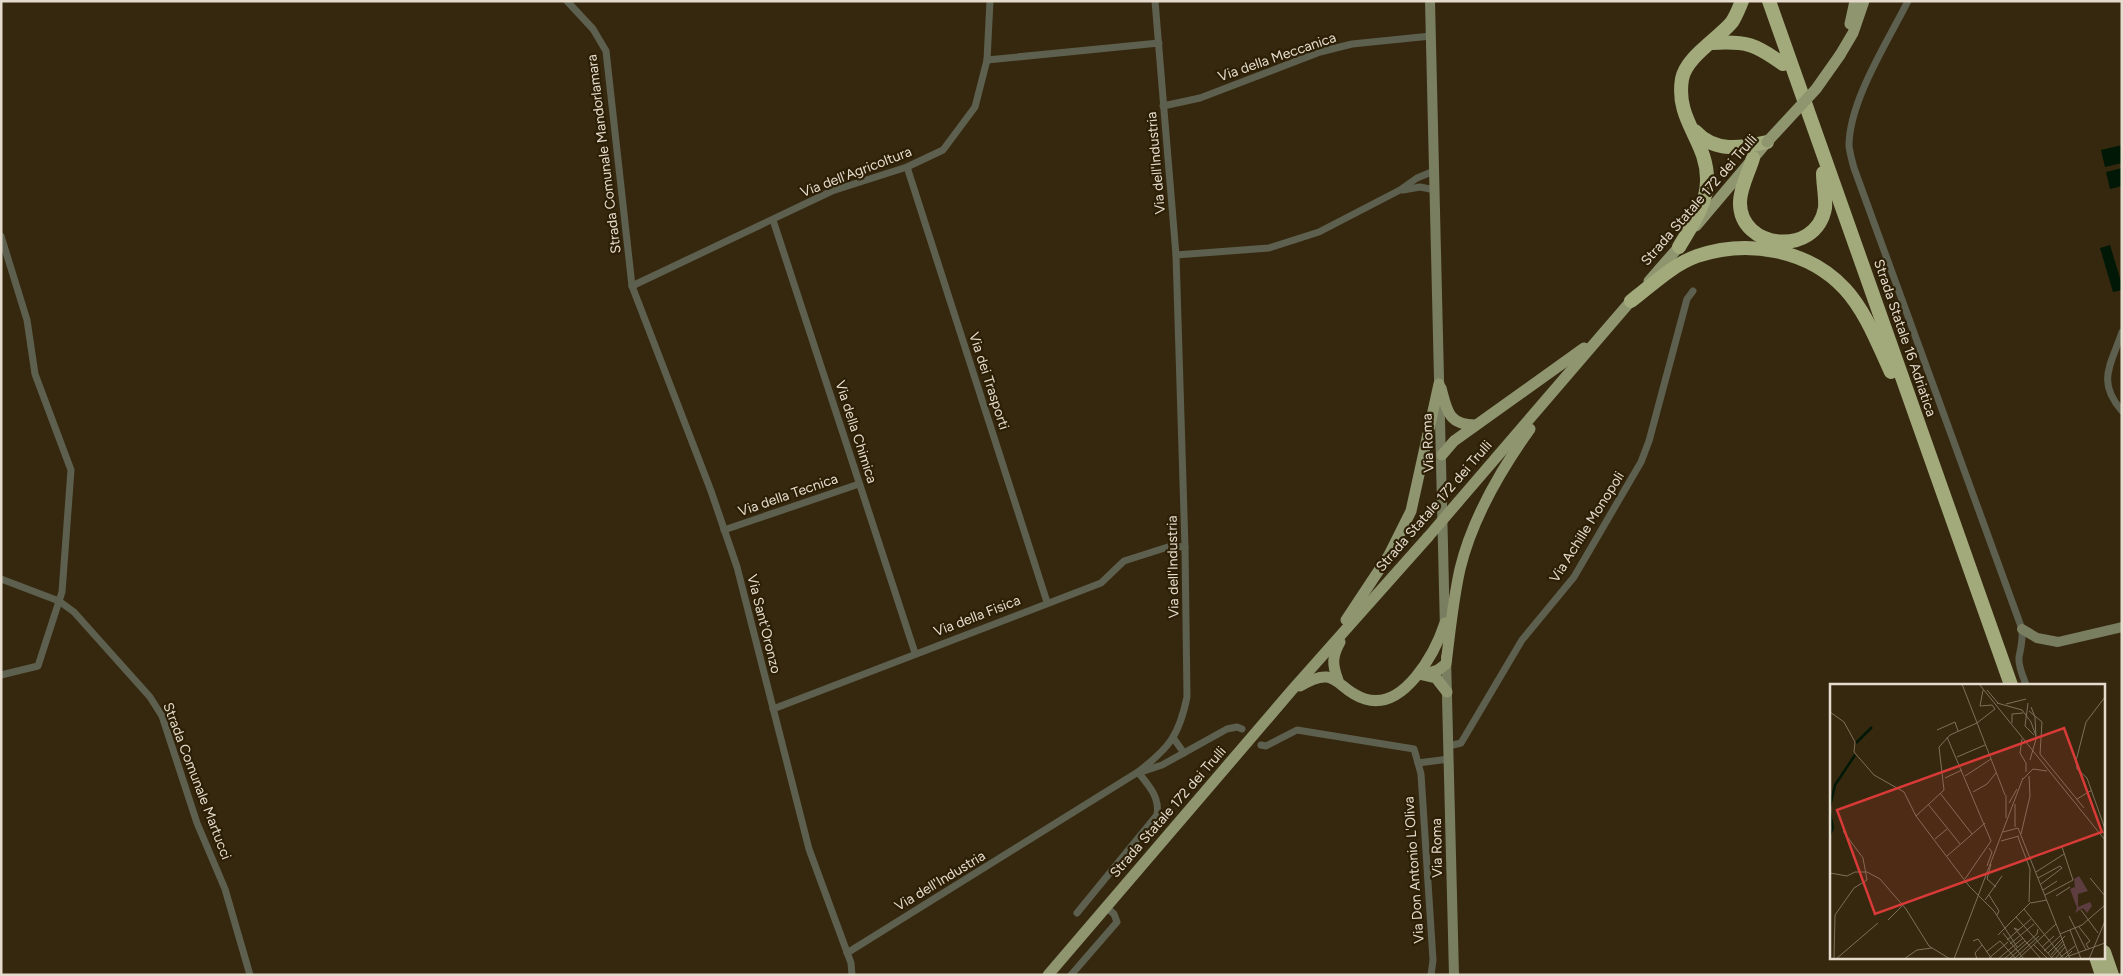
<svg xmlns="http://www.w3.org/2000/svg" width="2123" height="976" font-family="Figtree,sans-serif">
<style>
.water{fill:#001805}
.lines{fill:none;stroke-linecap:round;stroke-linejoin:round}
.street{stroke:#5d604e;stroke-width:7}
.secondary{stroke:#797e60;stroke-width:10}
.primary{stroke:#8e956f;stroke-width:11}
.highway{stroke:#a2aa7b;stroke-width:14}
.primary-bridge{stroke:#8e956f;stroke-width:11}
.labels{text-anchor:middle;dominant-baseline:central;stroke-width:4.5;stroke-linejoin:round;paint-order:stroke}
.street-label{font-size:14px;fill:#e5dccd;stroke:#2c1f05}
.inset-river{fill:none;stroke:#001805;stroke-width:2.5}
.inset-road{fill:none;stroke:#7c705b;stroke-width:1}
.view{fill:#d83a38;fill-opacity:0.15;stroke:#d83a38;stroke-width:2.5}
.inset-edge{fill:none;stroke:#e5dccd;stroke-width:2.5}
</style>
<rect width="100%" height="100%" fill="#36280f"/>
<g class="water">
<polygon points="2122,145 2122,163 2105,167 2101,150"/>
<polygon points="2122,168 2122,186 2110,189 2106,172"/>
<polygon points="2110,245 2122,285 2122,290 2113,292 2100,248"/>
</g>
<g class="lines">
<g class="street">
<polyline points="567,1 593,29 606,51 632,286 711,491 737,567 809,849 851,963 852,975"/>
<path d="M 1908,1 C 1888,41 1849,101 1849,146 C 1850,153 1852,161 1854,168 L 2022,629 C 2023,640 2021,647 2019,657 C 2018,666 2023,676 2026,685"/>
<polyline points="987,60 1159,43"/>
<polyline points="1163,106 1200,98 1320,52 1352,44 1431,36"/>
<polyline points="907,167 1047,602"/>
<polyline points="1403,190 1420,187 1435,190"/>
<polyline points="773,220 915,653"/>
<polyline points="1,236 27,320 35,374 71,470 62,592 38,666 1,675"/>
<polyline points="1176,255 1269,248 1319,232 1400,190 1417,178 1434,171"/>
<polyline points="632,286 832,191 907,167 943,150 975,107 987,60 990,1"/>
<path d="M 2122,332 C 2111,365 2096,381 2122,411"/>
<polyline points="724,530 859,484"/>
<polyline points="1,579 59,601 74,612 150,697 162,716 197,823 225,889 250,975"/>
<polyline points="773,709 1101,583 1124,561 1171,546 1185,547"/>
<polyline points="1174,739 1184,753"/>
<polyline points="1261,745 1266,746 1297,730 1414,749 1418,763 1449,759"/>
<polyline points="1449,746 1461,743 1522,640 1574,577 1641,462 1649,441 1687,299 1693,291"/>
<polyline points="1418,763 1421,774 1433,960 1431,975"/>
<polyline points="1144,771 1162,765 1227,729 1237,727 1242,729"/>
<path d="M 1077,913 L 1157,815 C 1160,797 1149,786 1138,772"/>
<path d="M 847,953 L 1138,772 C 1169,748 1179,736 1187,697 L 1185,547 L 1176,255 L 1155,1"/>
<polyline points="1071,975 1117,922 1114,914 1106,907"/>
</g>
<g class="secondary">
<polyline points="1430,1 1445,630"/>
<polyline points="2022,629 2037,638 2058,642 2122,627"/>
<polyline points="1446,657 1454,975"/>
</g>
<g class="primary">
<polyline points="1850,24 1855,1"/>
<polyline points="1840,55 1853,33 1864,1"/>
<polyline points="1696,226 1767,142"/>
<polyline points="1649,281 1684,241"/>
<path d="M 1441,388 C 1447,410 1448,425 1475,425"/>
<polyline points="1442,455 1454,441 1584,348"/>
<polyline points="1458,502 1636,295"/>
<polyline points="1346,620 1389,555 1411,511 1439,384"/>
<path d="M 1426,674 L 1438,670 L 1446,664 C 1450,632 1453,600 1460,569 C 1472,519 1500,471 1530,429"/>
<polyline points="1423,675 1436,678 1447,692"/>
<path d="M 1338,680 C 1332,665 1332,656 1340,642"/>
<path d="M 1300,686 C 1339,663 1335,690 1365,699 C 1404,711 1435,653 1445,623"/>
<polyline points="1048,975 1292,690 1428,537"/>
</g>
<g class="highway">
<polyline points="1769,1 2011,685"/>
<path d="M 1712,43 C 1747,41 1755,44 1783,64"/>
<path d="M 1695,131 C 1715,153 1741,148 1767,142"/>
<path d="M 1753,158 C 1749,172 1740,188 1740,202 C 1739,249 1816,258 1825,208 C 1826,198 1823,184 1823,173"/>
<path d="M 1679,247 C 1690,228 1707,205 1707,181 C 1708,141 1675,121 1682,79 C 1686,57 1718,39 1732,22 C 1736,16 1739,8 1742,1"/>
<path d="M 1631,301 C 1652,285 1672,265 1697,256 C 1747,239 1808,249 1845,289 C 1866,312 1878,344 1891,372"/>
<polyline points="2104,952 2112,975"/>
<polyline points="2096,957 2102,975"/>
</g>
<g class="primary-bridge">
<polyline points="1767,142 1816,89 1840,55"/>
<polyline points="1428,537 1458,502"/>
</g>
</g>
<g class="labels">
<g class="street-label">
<text transform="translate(1277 57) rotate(-19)">Via della Meccanica</text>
<text transform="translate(604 154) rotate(-97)">Strada Comunale Mandorlamara</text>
<text transform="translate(1156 163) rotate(-95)">Via dell'Industria</text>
<text transform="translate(856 172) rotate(-21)">Via dell'Agricoltura</text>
<text transform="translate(1699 200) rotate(-49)">Strada Statale 172 dei Trulli</text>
<text transform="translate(1905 338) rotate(71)">Strada Statale 16 Adriatica</text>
<text transform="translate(989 381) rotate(72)">Via dei Trasporti</text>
<text transform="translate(856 432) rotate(72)">Via della Chimica</text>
<text transform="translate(1428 443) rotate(-92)">Via Roma</text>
<text transform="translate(788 495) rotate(-19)">Via della Tecnica</text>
<text transform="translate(1434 506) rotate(-49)">Strada Statale 172 dei Trulli</text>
<text transform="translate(1587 527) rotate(-58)">Via Achille Monopoli</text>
<text transform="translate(1173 567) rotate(-91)">Via dell'Industria</text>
<text transform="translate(977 616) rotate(-21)">Via della Fisica</text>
<text transform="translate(764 624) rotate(76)">Via Sant'Oronzo</text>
<text transform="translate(197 781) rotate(69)">Strada Comunale Martucci</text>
<text transform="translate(1168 812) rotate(-49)">Strada Statale 172 dei Trulli</text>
<text transform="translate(1437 848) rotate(-91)">Via Roma</text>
<text transform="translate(1414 870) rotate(-94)">Via Don Antonio L'Oliva</text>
<text transform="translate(940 881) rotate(-31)">Via dell'Industria</text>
</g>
</g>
<g transform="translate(1830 684)">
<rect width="275" height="275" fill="#36280f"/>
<path d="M 249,192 L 258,207 L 248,210 L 248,223 L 260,218 L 262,222 L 257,229 L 253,224 L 245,229 L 247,224 L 240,205 L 245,203 L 244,195 Z" fill="#5d3d40"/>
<path class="inset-river" d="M 26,59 L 42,43M 0,123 L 5,101 L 25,71M 0,129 L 3,144 L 0,150"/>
<path class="inset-road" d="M 132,0 L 175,111M 149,0 L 275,156M 153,6 L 150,22 L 162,21 L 165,25M 157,6 L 168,19M 275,13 L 256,38 L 246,77 L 247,85 L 257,94 L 275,145M 167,19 L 192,26 L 201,38 L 206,52M 198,19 L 195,42 L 204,51M 176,20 L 196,15M 199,27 L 212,38 L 210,70 L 254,124M 0,28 L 14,38 L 25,58 L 24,68 L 44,91 L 74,108 L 86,132 L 139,202 L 164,227 L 187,263M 147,39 L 165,25M 182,39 L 182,30 L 193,29M 107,46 L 125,38 L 128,47M 117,53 L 161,157 L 135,195M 192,55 L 190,69 L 196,79 L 196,88M 127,73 L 155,61M 200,76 L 206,55 L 205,33 L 201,23M 135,92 L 161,75M 115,94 L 132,86M 193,95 L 203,85 L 217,87M 143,108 L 157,100 L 166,89M 110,109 L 142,150M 176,111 L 176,134M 247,115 L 262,106M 179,119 L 187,105M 98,120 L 130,160M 185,120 L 185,143M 86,132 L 114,106 L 109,63 L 120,51 L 147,39M 188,144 L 240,275M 173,148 L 188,144M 191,150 L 200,112 L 199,92M 188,153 L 200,185 L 199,218M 105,155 L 117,145M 171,157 L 189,152M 117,172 L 155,139M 161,180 L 157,195 L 166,203M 157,182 L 162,168 L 159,164M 206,188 L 234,170M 0,189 L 17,192 L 25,188 L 37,188 L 50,195 L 76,225 L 99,262 L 120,275M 208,194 L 230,182 L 232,184 L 211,200M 260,194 L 275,212M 213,206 L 227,197M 159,211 L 169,227 L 167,231M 215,211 L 243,196 L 232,163M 226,212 L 240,203M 155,216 L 172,192M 201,219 L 217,216M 194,225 L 234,275 L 242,267M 251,226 L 268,249M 239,232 L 256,266M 186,233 L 223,275M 58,236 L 72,222M 249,243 L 260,257 L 256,260 L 259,265M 189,246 L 184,244 L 211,275M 240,246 L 251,275M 173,249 L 194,275M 230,250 L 252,241 L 275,221M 168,251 L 201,218M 177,256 L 201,235M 143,257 L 148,255 L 162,275M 180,260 L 204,240M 203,260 L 218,275M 212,263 L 224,252M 214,267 L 231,251M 156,268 L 170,257 L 186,275M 218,269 L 235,252M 221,271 L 233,257M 239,272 L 275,259M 222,273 L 234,260M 185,274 L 209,252M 4,275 L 5,231 L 24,204 L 37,196 L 33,174 L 13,147M 6,275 L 48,239M 74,275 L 87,266 L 102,264M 124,275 L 193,94M 147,275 L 145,269 L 152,261M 158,275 L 178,258M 168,275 L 193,254M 174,275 L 195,257M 179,275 L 207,250 L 208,245M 188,275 L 226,240M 225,275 L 235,263M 228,275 L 245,262M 259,275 L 275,237"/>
<path class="view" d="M 234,44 L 272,148 L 45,230 L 7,126 Z"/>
<rect width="275" height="275" class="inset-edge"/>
</g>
<rect width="2123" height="976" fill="none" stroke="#e5dccd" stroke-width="5"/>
</svg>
